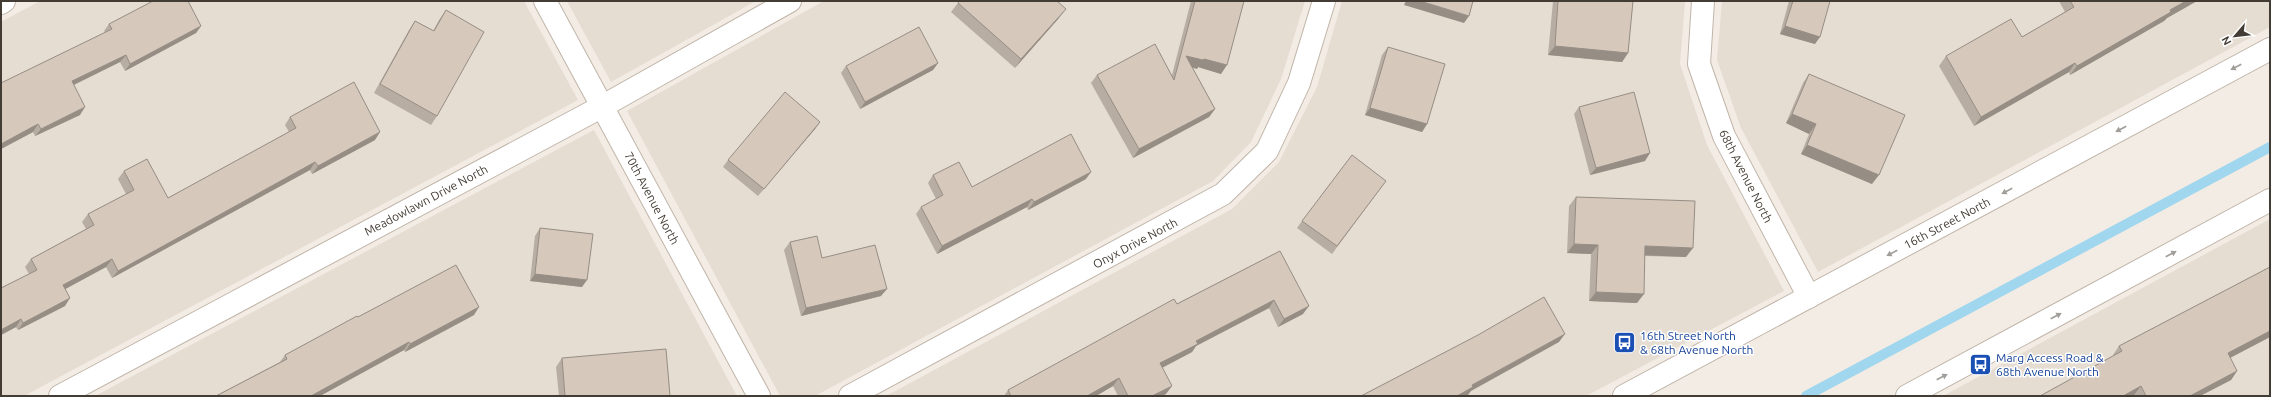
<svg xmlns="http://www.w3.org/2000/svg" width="2271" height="397" font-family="Ubuntu,sans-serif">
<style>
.residential{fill:#e5ddd2}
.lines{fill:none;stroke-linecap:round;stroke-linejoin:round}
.stream{stroke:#a0d6ee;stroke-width:10}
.minor-casing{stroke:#c0b5aa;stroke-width:24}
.tertiary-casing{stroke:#c0b5aa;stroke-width:24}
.minor{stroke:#fff;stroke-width:22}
.tertiary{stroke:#fff;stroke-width:22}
.wall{fill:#b8ada2}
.shaded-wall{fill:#968d84}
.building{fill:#d6c9bc;stroke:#968d84}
.oneway{fill:#a19e9a}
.labels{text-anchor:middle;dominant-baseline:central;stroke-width:3;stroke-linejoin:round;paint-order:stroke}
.street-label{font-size:12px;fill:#433c34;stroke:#fff}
.transit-label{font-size:12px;fill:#164399;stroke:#fff;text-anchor:start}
</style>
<rect width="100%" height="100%" fill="#f2ece4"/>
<g class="residential">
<polygon points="40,1 524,1 578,100 24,396 1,396 1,22"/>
<polygon points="567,1 756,1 611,82"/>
<polygon points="824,1 1305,1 1281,79 1251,142 1213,181 815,396 780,396 627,111"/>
<polygon points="1342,1 1685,1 1680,64 1707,145 1784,291 1586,396 886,396 1232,209 1279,162 1317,87"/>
<polygon points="1722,1 2270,1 2270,27 1818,272 1741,128 1717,60"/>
<polygon points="594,130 737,396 95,396"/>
<polygon points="2270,219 2270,396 1943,396"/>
</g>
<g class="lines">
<polyline class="stream" points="1806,396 2270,147"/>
<defs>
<g id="minor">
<polyline points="1703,1 1699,64 1724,136 1809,297"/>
<polyline points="1,3 4,1"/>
<polyline points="60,396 603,106 790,1"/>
<polyline points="850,396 1223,194 1267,151 1299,83 1324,1"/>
</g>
<g id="tertiary">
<polyline points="545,1 759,396"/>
<polyline points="1624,396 2270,49"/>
<polyline points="1907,396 2270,200"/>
</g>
</defs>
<use href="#minor" class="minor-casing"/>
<use href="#tertiary" class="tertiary-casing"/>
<use href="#minor" class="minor"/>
<use href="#tertiary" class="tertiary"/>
</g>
<g class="wall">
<polygon points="1191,1 1244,1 1221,74 1198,67 1197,69 1192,67 1215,109 1209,117 1133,158 1091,83 1097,75 1172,75"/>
<polygon points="1553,1 1633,1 1628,53 1622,62 1548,55"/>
<polygon points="1789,1 1830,1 1815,44 1780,34"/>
<polygon points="2059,1 2197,1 2167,18 2164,21 2070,75 2069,72 1974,126 1939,66 1946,56 2022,37 2065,12"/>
<polygon points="958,3 1059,18 1015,68 951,12"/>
<polygon points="446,10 437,116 431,125 374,93 409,30 415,21 433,31 439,20"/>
<polygon points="109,24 201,26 196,33 125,71 120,62 74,85 80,115 35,136 33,132 1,149 105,32 104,31"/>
<polygon points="1388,47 1427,124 1422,132 1365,115 1382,55"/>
<polygon points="938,63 933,70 860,109 841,73 846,66"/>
<polygon points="1809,74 1872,184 1801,154 1809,134 1786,123 1803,83"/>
<polygon points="1579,107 1645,161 1590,175 1574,114"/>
<polygon points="290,117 375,140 312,174 310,170 112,278 106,267 65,289 65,306 18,330 16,327 1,335 1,288 29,274 25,267 31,259 86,229 82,222 88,214 126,194 118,179 124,171 168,198 289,132 285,125"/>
<polygon points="820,122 815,129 758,196 723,167 728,160"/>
<polygon points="933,175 972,187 1086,179 1028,210 1027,207 937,254 916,214 921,207 936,199 928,183"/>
<polygon points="1386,181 1332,254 1297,228 1302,221"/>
<polygon points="1576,197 1686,257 1645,256 1637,303 1589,301 1591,254 1567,253 1569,206"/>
<polygon points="540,228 582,287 530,281 535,236"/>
<polygon points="790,242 822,258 881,296 801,316 784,250"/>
<polygon points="1280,251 1303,314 1278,327 1269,308 1196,346 1192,352 1162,368 1166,394 1161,396 1118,396 1113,386 1096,396 1004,396 1008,390"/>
<polygon points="2270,267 2270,337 2230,358 2237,371 2231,380 2200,396 2135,396 2113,355 2119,346"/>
<polygon points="474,315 405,352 404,350 320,396 216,396 280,362 285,355 358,317"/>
<polygon points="562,358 670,396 559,396 556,367"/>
</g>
<g class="shaded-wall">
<polygon points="1406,1 1420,1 1469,16 1464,23 1404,5"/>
<polygon points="2186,1 2197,1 2167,18 2164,21 2070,75 2077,66 2170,10"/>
<polygon points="1066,9 1059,18 1015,68 1021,59"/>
<polygon points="201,26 196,33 125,71 130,64"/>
<polygon points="1785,26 1820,37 1815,44 1780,34"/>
<polygon points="1555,46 1628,53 1622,62 1548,55"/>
<polygon points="126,55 120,62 67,88 72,81"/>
<polygon points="1186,56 1204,59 1227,65 1221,74 1198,67 1197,69 1180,64"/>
<polygon points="938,63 933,70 860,109 865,102"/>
<polygon points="2075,63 2069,72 1974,126 1981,117"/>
<polygon points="85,107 80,115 35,136 41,129"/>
<polygon points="1370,108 1427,124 1422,132 1365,115"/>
<polygon points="1215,109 1209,117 1133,158 1139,149"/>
<polygon points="1792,114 1816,124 1809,134 1786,123"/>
<polygon points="820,122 815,129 758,196 764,189"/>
<polygon points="38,124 33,132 1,149 1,144"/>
<polygon points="380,132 375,140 312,174 318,166"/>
<polygon points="1807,145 1879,175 1872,184 1801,154"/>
<polygon points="1650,153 1645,161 1590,175 1596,168"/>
<polygon points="315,162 310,170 112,278 118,271"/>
<polygon points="1091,172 1086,179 1028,210 1034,202"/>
<polygon points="1032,199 1027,207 937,254 942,246"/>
<polygon points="1574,244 1598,245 1591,254 1567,253"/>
<polygon points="1645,246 1693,248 1686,257 1639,255"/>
<polygon points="112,259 106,267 58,293 63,285"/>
<polygon points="535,274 587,280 582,287 530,281"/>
<polygon points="887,289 881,296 801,316 806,308"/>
<polygon points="1596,292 1644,294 1637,303 1589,301"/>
<polygon points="70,298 65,306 18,330 23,323"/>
<polygon points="1274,300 1269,308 1196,346 1192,352 1154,372 1160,363 1196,341"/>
<polygon points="1309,306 1303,314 1278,327 1284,319"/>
<polygon points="479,307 474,315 405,352 410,344"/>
<polygon points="21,319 16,327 1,335 1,330"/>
<polygon points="2270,331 2270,337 2222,362 2228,353"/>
<polygon points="1565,334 1559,342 1471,391 1468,395 1466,396 1457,396 1472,385"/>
<polygon points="409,342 404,350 320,396 311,396"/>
<polygon points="2237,371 2231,380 2200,396 2190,396"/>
<polygon points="1119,378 1113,386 1096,396 1087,396"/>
<polygon points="1172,386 1166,394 1161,396 1152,396"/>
<polygon points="2141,386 2134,395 2133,396 2123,396"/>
</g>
<g class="building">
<polygon points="153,1 188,1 201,26 130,64 126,55 72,81 85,107 41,129 38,124 1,144 1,83 112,29 109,24"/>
<polygon points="959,1 1057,1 1066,9 1021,59 958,3"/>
<polygon points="1195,1 1244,1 1227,65 1204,59 1203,60 1186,56 1215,109 1139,149 1097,75 1155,44 1174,80"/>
<polygon points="1420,1 1473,1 1469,16"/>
<polygon points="1558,1 1633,1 1628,53 1555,46"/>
<polygon points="1793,1 1830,1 1820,37 1785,26"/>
<polygon points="2070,1 2186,1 2170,10 2171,12 2077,66 2075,63 1981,117 1946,56 2011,19 2022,37 2074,7"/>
<polygon points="446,10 484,32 437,116 380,84 415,21 434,31"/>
<polygon points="919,27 938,63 865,102 846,66"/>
<polygon points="1388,47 1445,64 1427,124 1370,108"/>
<polygon points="1809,74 1905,115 1879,175 1807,145 1816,124 1792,114"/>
<polygon points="354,82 380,132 318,166 315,162 118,271 112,259 63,285 70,298 23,323 21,319 1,330 1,288 37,270 31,259 94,225 88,214 134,190 124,171 147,159 168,198 296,128 290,117"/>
<polygon points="785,92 820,122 764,189 728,160"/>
<polygon points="1634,92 1650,153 1596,168 1579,107"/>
<polygon points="1071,134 1091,172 1034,202 1032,199 942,246 921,207 943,195 933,175 959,162 972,187"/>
<polygon points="1352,155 1386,181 1337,246 1302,221"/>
<polygon points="1576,197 1695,201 1693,248 1645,246 1644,294 1596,292 1598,245 1574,244"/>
<polygon points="540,228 593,234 587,280 535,274"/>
<polygon points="817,236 822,258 875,245 887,289 806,308 790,242"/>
<polygon points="1280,251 1309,306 1284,319 1274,300 1196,341 1198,344 1160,363 1172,386 1152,396 1128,396 1119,378 1087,396 1011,396 1008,390 1174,299 1177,304"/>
<polygon points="456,265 479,307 410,344 409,342 311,396 216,396 287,359 285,355 357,316 358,317"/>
<polygon points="2270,267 2270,331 2228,353 2237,371 2190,396 2146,396 2141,386 2123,396 2040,396 2122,351 2119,346"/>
<polygon points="1544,297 1565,334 1472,385 1473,387 1457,396 1361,396 1478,335"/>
<polygon points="666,349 670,396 565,396 562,358"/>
</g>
<defs><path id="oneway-solid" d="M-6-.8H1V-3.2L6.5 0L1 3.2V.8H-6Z"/></defs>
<g class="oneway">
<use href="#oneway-solid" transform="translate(2236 67) rotate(152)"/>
<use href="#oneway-solid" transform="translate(2121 129) rotate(152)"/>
<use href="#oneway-solid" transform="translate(2007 191) rotate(152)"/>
<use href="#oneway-solid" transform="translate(1892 253) rotate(152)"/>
<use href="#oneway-solid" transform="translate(2171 254) rotate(-28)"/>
<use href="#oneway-solid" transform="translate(2056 316) rotate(-28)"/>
<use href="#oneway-solid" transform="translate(1942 377) rotate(-28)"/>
</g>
<defs>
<symbol id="bus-square" viewBox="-11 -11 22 22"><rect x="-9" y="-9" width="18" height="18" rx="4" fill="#1a4fb4" stroke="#fff"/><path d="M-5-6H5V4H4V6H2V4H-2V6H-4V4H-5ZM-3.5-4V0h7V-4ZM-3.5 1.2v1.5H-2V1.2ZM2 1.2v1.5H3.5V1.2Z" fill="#fff"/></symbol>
</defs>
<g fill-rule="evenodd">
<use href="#bus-square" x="1612" y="330" width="25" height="25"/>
<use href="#bus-square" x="1968" y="352" width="25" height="25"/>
</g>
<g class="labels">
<g class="street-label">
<text transform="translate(1746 176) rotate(63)">68th Avenue North</text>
<text transform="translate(652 198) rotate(62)">70th Avenue North</text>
<text transform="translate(426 200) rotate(-28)">Meadowlawn Drive North</text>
<text transform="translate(1947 223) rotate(-28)">16th Street North</text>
<text transform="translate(1135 243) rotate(-28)">Onyx Drive North</text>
</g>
<g class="transit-label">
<text x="1640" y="335">16th Street North<tspan x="1640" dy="14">&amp; 68th Avenue North</tspan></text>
<text x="1996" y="357">Marg Access Road &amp;<tspan x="1996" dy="14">68th Avenue North</tspan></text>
</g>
</g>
<rect width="2271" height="397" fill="none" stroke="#433c34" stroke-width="4"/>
<g transform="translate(2235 36) rotate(242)" stroke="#ffffff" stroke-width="3" paint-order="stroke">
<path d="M0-3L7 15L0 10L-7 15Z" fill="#433c34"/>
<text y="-6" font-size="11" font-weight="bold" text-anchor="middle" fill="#433c34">N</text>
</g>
</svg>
